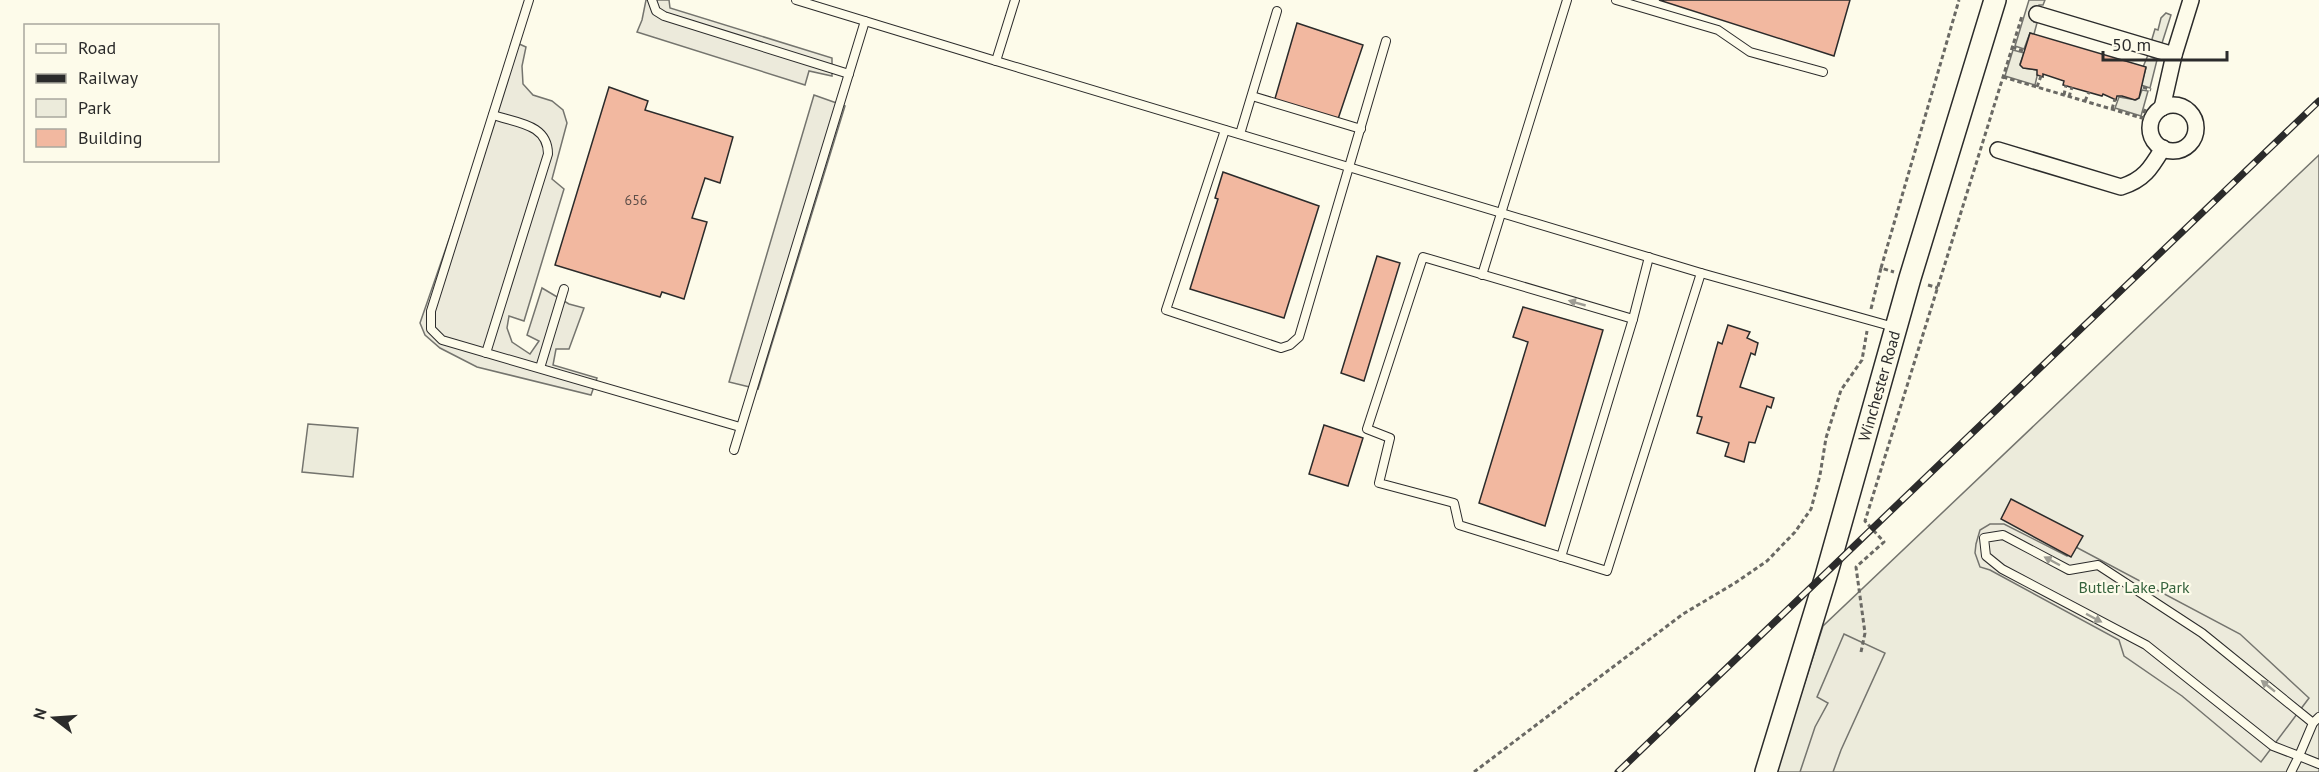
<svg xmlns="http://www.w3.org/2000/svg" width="2319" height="772" font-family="'PT Sans',sans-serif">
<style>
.green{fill:#ecebdb;stroke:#74746e;stroke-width:1.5}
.parking{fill:#eceadb;stroke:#74746e;stroke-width:1.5}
.building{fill:#f2b8a0;stroke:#2b2b2b;stroke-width:1.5}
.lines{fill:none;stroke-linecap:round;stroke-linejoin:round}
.lane-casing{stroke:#2b2b2b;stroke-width:10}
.street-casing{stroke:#2b2b2b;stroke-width:18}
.secondary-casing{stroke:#2b2b2b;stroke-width:24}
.path{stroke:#6a6964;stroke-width:3;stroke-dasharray:4.5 3;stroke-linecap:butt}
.lane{stroke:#fdfbea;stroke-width:8}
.street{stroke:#fdfbea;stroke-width:15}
.secondary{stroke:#fdfbea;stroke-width:21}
.rail-casing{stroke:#2b2b2b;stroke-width:7}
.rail{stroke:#fdfbea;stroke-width:4.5;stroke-dasharray:14;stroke-linecap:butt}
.oneway{fill:#9e9d94}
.labels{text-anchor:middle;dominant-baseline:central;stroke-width:4.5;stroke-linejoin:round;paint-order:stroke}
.number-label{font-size:14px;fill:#5d4e48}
.street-label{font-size:16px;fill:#2b2b2b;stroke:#fdfbea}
.park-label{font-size:16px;fill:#34623c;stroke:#fdfbea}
</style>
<rect width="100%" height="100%" fill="#fdfbea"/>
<g class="green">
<polygon points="2029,0 2045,0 2043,5 2039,5 2034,22 2037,23 2034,34 2030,33 2024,49 2015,46"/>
<polygon points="2166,13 2171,15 2162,43 2153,41 2152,39 2155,29 2158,30 2161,18"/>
<polygon points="2013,50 2024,53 2020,64 2024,68 2037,70 2038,72 2035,85 2005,76"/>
<polygon points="2148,55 2157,60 2150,88 2141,85 2146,68 2143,67"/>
<polygon points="2142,90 2148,91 2141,116 2115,108 2119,97 2136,100 2139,98"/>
<polygon points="2319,155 2319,772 1776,772 1823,626"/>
<polygon points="308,424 358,428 353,477 302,472"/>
</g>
<g class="parking">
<polygon points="646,0 669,0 670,8 832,58 832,76 809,71 805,85 637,32 642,20"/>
<polygon points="517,43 526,47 522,66 523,84 533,95 552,101 563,110 567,123 552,179 564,189 524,321 509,316 507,328 512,342 530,354 539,341 527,335 542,288 569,304 584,308 569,349 556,349 553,365 597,378 591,395 477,367 440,348 425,335 420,323"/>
<polygon points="814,95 845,106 758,389 729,382"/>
<polygon points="1990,524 2004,524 2067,556 2074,546 2240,634 2309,698 2261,762 2182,696 2124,656 2119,640 1990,570 1980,567 1975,553 1976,544 1980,530"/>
<polygon points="1844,634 1885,653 1841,750 1833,772 1800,772 1815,727 1828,703 1817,697"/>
</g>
<g class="building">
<polygon points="1659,0 1850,0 1834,56"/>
<polygon points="1297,23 1363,45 1337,122 1274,102"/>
<polygon points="2030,33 2146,67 2139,98 2135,100 2122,96 2117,96 2116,100 2103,94 2102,96 2063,85 2064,81 2043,74 2043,77 2037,75 2037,70 2023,68 2020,65"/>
<polygon points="609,87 648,101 645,110 733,137 720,183 705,178 692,218 707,222 684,299 662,292 660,297 555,265"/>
<polygon points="1223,172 1319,206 1284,318 1190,289 1218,199 1215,198"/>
<polygon points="1377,256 1400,263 1364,381 1341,373"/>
<polygon points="1523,307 1603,330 1545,526 1479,503 1528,342 1513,337"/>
<polygon points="1728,325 1750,332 1747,338 1758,343 1755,355 1751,353 1740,387 1774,398 1771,408 1767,406 1755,443 1749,442 1744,462 1725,456 1729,443 1697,433 1702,417 1697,416 1718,342 1722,344"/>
<polygon points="1324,425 1363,438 1348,486 1309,474"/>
<polygon points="2011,499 2083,536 2071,557 2001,519"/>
</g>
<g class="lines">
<defs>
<g id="lane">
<polyline points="529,0 431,311 431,329 442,340 740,427"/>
<polyline points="652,0 656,11 664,16 849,74"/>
<polyline points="796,0 996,61"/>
<polyline points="1015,0 996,61 1701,273 1894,327"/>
<polyline points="1616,0 1718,30 1750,52 1823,72"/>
<polyline points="1252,96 1361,129"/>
<polyline points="1225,130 1166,310 1281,348 1290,345 1299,337 1386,41"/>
<polyline points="1240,134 1277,11"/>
<polyline points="1482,275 1567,0"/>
<polyline points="1633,319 1423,257 1367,429 1390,438 1379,483 1454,503 1459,525 1607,571 1701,273"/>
<path d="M 486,353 L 548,154 C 548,124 517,123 493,115"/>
<polyline points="540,368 564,289"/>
<polyline points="734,450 865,21"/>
<polyline points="1561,557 1633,319 1649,257"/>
<polyline points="2319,717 2313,723 2299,756 2319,764"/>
<polyline points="2291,772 2299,756 2273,746 2146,645 2002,569 1986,556 1984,538 2003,535 2069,570 2098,565 2202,633 2313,723"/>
</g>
<g id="street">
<polyline points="2037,14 2174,55"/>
<circle cx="2173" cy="128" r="23"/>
<polyline points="2162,108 2174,55 2191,0"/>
<path d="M 1998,150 L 2121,187 C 2144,180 2151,168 2163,148"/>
</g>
<polyline id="secondary" points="1766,772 1826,576 1910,278 1995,0"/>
</defs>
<use href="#lane" class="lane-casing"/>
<use href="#street" class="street-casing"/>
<use href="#secondary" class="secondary-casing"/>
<g class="path">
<polyline points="2012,47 2023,51"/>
<polyline points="2003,77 2142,118 2146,107"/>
<polyline points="2037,87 2041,76"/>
<polyline points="2143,87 2151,90"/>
<polyline points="2064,95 2066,85"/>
<polyline points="2069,97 2072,87"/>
<polyline points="2085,101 2089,92"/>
<polyline points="2112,109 2115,99"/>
<polyline points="1881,268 1959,0"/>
<polyline points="1928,285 1938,288"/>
<polyline points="1871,309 1881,268 1894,272"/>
<polyline points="1861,652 1865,633 1856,567 1884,542 1865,521 2022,16"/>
<polyline points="1474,772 1683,614 1735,583 1767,561 1795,532 1811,509 1820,475 1826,438 1841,390 1862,360 1867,331"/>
</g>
<use href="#lane" class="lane"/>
<use href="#street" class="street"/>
<use href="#secondary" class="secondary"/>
<defs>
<polyline id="rail" points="1618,772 2319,101"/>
</defs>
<use href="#rail" class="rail-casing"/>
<use href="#rail" class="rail"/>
</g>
<defs><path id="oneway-solid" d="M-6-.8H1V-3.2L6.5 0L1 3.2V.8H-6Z" transform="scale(1.5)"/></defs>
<g class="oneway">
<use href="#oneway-solid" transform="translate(1577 303) rotate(-164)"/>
<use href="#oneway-solid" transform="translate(2052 561) rotate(-152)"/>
<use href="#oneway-solid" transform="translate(2094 618) rotate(28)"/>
<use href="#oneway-solid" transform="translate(2268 686) rotate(-141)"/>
</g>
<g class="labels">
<g class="number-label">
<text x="636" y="200">656</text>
</g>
<g class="street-label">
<text transform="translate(1879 386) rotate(-74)">Winchester Road</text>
</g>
<g class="park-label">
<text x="2134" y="587">Butler Lake Park</text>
</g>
</g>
<rect x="24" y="24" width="195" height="138" fill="#fdfbea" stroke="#a9a89e" stroke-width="1.5"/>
<rect x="36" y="44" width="30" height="9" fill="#fdfbea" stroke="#a9a89e" stroke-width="1.5"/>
<text x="78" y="54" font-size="18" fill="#2b2b2b">Road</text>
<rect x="36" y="74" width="30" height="9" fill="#2b2b2b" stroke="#a9a89e" stroke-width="1.5"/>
<text x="78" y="84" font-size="18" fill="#2b2b2b">Railway</text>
<rect x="36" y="99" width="30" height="18" fill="#ecebdb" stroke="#a9a89e" stroke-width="1.5"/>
<text x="78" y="114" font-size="18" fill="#2b2b2b">Park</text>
<rect x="36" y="129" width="30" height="18" fill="#f2b8a0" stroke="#a9a89e" stroke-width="1.5"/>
<text x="78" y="144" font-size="18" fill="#2b2b2b">Building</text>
<g transform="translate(54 718) rotate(287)" stroke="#fdfbea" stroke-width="4.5" paint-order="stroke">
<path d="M0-4.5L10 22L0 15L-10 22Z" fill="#2b2b2b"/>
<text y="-9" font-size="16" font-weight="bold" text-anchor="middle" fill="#2b2b2b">N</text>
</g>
<path d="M2103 51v9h124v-9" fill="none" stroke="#2b2b2b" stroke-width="3"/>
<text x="2112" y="51" font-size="18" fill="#2b2b2b" stroke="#fdfbea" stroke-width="4.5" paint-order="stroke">50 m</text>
</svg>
